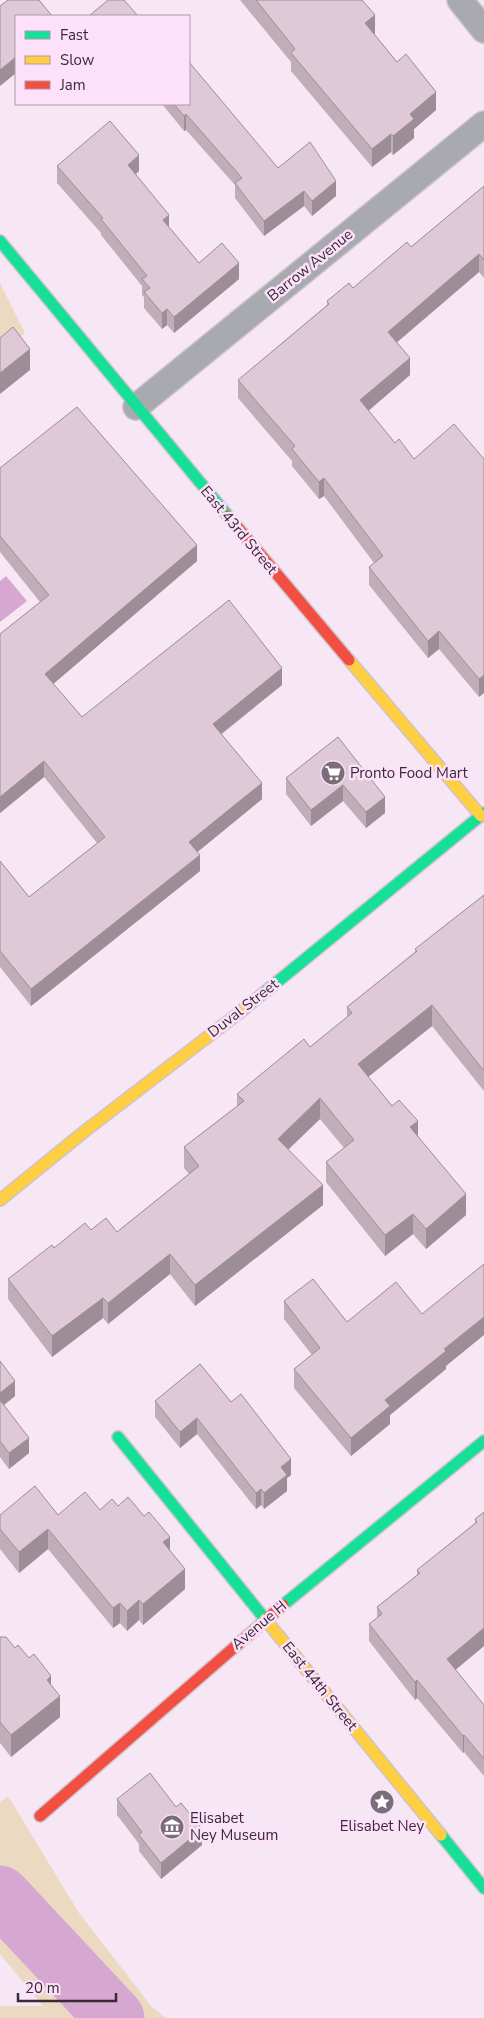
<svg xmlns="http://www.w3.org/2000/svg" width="484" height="2018" font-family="'Nunito Sans',sans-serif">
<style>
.green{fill:#ecd9c1}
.water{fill:#d5a7d1}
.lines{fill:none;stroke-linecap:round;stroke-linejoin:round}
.river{stroke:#d5a7d1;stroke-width:59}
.street-casing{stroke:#cfc3ce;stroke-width:28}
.fast-casing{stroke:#cfc3ce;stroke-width:14}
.slow-casing{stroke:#cfc3ce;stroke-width:14}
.jam-casing{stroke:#cfc3ce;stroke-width:14}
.street{stroke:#a8aaaf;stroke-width:25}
.fast{stroke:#16e098;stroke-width:11}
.slow{stroke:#ffcf43;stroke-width:11}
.jam{stroke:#f24e42;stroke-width:11}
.wall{fill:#c0adb8}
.shaded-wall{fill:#9c8d96}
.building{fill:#dfc9d6;stroke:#9c8d96}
.labels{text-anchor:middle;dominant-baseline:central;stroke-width:5;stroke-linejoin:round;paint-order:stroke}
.street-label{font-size:15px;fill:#382b37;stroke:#fde1fa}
.poi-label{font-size:15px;fill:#382b37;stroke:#fde1fa;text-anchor:start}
</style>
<rect width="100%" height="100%" fill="#f7e7f5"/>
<g class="green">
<polygon points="0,283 25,333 0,353"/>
<polygon points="8,1796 79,1913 152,2007 166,2018 0,2018 0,2006 43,2006 0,1954 0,1802"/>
</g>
<polygon class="water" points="6,576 27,601 0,622 0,581"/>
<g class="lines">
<polyline class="river" points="0,1895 115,2018"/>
<defs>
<g id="street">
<polyline points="460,0 484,30"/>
<polyline points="136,407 484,124"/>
</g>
<g id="fast">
<polyline points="0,241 228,516"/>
<polyline points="244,1009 484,813"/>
<polyline points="118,1437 265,1619"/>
<polyline points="283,1605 484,1441"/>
<polyline points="441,1835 484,1888"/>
</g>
<g id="slow">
<polyline points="349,660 481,816"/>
<polyline points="0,1200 85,1131 244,1009"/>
<polyline points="265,1619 441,1835"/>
</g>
<g id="jam">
<polyline points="228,516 349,660"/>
<polyline points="40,1816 283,1605"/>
</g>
</defs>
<use href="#street" class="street-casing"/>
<use href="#fast" class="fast-casing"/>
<use href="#slow" class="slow-casing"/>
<use href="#jam" class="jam-casing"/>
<use href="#street" class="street"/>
<use href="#fast" class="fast"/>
<use href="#slow" class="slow"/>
<use href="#jam" class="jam"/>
</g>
<g class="wall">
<polygon points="240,0 362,0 375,34 374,34 436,110 414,129 414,138 393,155 391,152 372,167 291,71 291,62"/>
<polygon points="162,104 189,104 278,168 336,196 312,216 304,206 264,236 235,198 235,185 186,130 184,131"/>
<polygon points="57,166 139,171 136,174 169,227 199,263 239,279 174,333 167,325 162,329 144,308 144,297 142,295 142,286 101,235 101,233 57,183"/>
<polygon points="484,186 484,278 479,272 397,342 410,375 368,411 395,443 414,459 484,459 479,697 439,649 428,658 369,585 369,567 374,563 324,496 319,499 292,466 292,461 238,398 238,380 327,305 327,301 353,288 411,247"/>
<polygon points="0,468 197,561 53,684 82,717 282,685 222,734 262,799 197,852 200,871 31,1006 0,967 0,861 29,897 97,843 44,777 0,813 0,634 40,602 0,552"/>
<polygon points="338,737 385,813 366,828 343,801 311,826 286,794 286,778"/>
<polygon points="484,895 484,1091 432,1026 368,1077 418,1136 466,1215 426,1249 413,1234 385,1256 326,1182 326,1162 344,1148 320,1119 288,1150 323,1205 195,1306 170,1274 108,1324 103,1318 52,1357 8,1299 8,1279 54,1248 91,1230 117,1232 189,1174 184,1168 184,1147 237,1106 237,1094 310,1047 347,1017 347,1007 415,952 415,949"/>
<polygon points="284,1301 347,1322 446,1366 446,1369 390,1415 390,1424 351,1456 294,1388 294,1369 312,1355 284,1319"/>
<polygon points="0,1361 15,1396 4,1405 29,1453 9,1469 0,1457"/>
<polygon points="200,1364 291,1475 287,1478 287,1491 264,1509 261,1505 256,1509 197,1434 180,1448 155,1417 155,1401"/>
<polygon points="118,1506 170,1551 185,1589 143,1625 139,1620 127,1631 120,1623 113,1628 48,1549 19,1573 0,1549 0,1515 58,1515 100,1510"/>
<polygon points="484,1512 484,1646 455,1670 484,1705 484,1776 464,1752 463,1753 417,1698 415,1700 369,1641 369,1624 377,1618 377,1607 417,1575 417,1570 475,1523 475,1519"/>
<polygon points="0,1637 15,1648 51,1685 60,1717 11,1757 0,1743"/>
<polygon points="117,1799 202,1845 161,1879 139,1851 139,1844 117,1815"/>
</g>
<g class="shaded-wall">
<polygon points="375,15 375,34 365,42 365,23"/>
<polygon points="16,57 16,73 0,86 0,70"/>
<polygon points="436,92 436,110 414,129 414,138 393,155 393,136 410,114"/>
<polygon points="186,114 186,130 184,131 184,116"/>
<polygon points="391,134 391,152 372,167 372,149"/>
<polygon points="139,155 139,171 128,181 128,165"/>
<polygon points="336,181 336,196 312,216 312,201"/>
<polygon points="304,191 304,206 264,236 264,221"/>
<polygon points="169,215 169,231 163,220"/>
<polygon points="479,254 479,272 388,350 388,332"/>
<polygon points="239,263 239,279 174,333 174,317"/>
<polygon points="167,309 167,325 162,329 162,313"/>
<polygon points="30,349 30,370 0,394 0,373"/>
<polygon points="410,358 410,375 360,418 360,400"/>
<polygon points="324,478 324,496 319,499 319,482"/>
<polygon points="197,545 197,561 45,691 45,674"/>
<polygon points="439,631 439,649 428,658 428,641"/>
<polygon points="282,668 282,685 213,740 213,724"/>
<polygon points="484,675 484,693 479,697 479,679"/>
<polygon points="44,761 44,777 0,813 0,797"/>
<polygon points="262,783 262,799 189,859 189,842"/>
<polygon points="343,785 343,801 311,826 311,810"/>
<polygon points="385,797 385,813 366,828 366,812"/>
<polygon points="200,855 200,871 31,1006 31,989"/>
<polygon points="432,1005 432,1026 358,1085 358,1064"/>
<polygon points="320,1098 320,1119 278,1159 278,1139"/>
<polygon points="418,1121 418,1141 410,1127"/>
<polygon points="323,1185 323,1205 195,1306 195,1285"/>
<polygon points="466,1194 466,1215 426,1249 426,1229"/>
<polygon points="413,1214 413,1234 385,1256 385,1235"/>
<polygon points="170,1254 170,1274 108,1324 108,1303"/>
<polygon points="103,1298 103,1318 52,1357 52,1336"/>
<polygon points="484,1317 484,1335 446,1366 446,1369 390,1415 390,1424 351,1456 351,1438 385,1400 444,1349"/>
<polygon points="15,1381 15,1396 0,1408 0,1393"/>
<polygon points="197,1418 197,1434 180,1448 180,1432"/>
<polygon points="29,1438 29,1453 9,1469 9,1453"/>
<polygon points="291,1459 291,1475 287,1478 287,1491 264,1509 264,1493 281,1467"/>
<polygon points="261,1489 261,1505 256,1509 256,1493"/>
<polygon points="48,1529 48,1549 19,1573 19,1552"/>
<polygon points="170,1537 170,1557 163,1542"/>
<polygon points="185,1569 185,1589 143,1625 143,1604"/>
<polygon points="139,1600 139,1620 127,1631 127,1611"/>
<polygon points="120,1603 120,1623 113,1628 113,1608"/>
<polygon points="484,1628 484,1646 447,1677 447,1659"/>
<polygon points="51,1676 51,1697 47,1680"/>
<polygon points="417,1680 417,1698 415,1700 415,1682"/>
<polygon points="60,1696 60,1717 11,1757 11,1735"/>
<polygon points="464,1735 464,1752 463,1753 463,1736"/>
<polygon points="202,1829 202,1845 161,1879 161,1863"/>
</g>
<g class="building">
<polygon points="8,0 39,0 52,16 16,16 16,57 0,70 0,6"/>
<polygon points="108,0 124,0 138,16 89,16"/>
<polygon points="256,0 362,0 375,15 365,23 397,62 406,54 436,92 410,114 414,119 393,136 391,134 372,149 291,53 295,49"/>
<polygon points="189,62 278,168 310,142 336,181 312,201 304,191 264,221 235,183 242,178 186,114 184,116 174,104 189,104"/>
<polygon points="110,121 139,155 128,165 169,215 163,220 199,263 222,243 239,263 174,317 167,309 162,313 144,292 150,288 142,279 147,276 101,219 103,218 57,166"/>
<polygon points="484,186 484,260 479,254 388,332 410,358 360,400 395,443 399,439 414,459 454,424 484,459 484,675 479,679 439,631 428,641 369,567 383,556 324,478 319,482 292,449 295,446 238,380 329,304 327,301 349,283 353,288 407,242 411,247"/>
<polygon points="13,327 30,349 0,373 0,338"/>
<polygon points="77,407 197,545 45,674 82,717 229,600 282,668 213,724 262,783 189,842 200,855 31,989 0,951 0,861 29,897 105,837 44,761 0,797 0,634 49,595 0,536 0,468"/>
<polygon points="338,737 385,797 366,812 343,785 311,810 286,778"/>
<polygon points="484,895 484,1071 432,1005 358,1064 392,1106 399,1100 418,1121 410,1127 466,1194 426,1229 413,1214 385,1235 326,1162 354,1140 320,1098 278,1139 323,1185 195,1285 170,1254 108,1303 103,1298 52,1336 8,1279 52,1245 54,1248 85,1223 91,1230 106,1218 117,1232 199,1166 184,1147 244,1101 237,1094 304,1039 310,1047 352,1013 347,1007 417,951 415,949"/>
<polygon points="484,1264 484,1317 444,1349 446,1351 385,1400 390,1406 351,1438 294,1369 320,1348 284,1301 313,1279 347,1322 396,1282 422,1314"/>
<polygon points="0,1361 15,1381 0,1393"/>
<polygon points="200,1364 231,1402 241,1394 291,1459 281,1467 287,1475 264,1493 261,1489 256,1493 197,1418 180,1432 155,1401"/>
<polygon points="0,1400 29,1438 9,1453 0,1441"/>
<polygon points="35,1486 58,1515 85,1492 100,1510 112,1499 118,1506 128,1497 144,1516 149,1512 170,1537 163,1542 185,1569 143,1604 139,1600 127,1611 120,1603 113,1608 48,1529 19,1552 0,1529 0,1515"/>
<polygon points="484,1512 484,1628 447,1659 484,1705 484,1759 464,1735 463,1736 417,1680 415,1682 369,1624 382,1614 377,1607 420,1573 417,1570 477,1522 475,1519"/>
<polygon points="0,1637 6,1637 15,1648 18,1645 29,1658 34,1654 51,1676 47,1680 60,1696 11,1735 0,1722"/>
<polygon points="150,1773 176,1807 181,1803 202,1829 161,1863 139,1835 142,1832 117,1799"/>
</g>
<defs>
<symbol id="supermarket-disc" viewBox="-11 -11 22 22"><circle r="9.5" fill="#7b6d7a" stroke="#fde1fa"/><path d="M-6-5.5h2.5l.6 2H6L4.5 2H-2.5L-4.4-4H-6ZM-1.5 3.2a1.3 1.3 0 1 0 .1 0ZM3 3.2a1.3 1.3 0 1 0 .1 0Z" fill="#fff"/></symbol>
<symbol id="sight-disc" viewBox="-11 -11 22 22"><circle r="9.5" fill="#7b6d7a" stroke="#fde1fa"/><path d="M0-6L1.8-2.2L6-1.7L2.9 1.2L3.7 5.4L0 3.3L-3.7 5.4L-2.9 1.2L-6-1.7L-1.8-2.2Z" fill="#fff"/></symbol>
<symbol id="museum-disc" viewBox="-11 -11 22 22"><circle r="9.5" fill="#7b6d7a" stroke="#fde1fa"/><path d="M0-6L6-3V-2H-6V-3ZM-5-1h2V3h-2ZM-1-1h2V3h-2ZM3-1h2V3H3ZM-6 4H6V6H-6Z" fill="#fff"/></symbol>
</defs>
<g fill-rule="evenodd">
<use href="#supermarket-disc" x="319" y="759" width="28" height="28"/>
<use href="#sight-disc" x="368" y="1788" width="28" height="28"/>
<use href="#museum-disc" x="158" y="1813" width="28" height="28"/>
</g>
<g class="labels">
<g class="street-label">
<text transform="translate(310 265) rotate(-39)">Barrow Avenue</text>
<text transform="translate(239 530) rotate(50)">East 43rd Street</text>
<text transform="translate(243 1008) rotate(-38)">Duval Street</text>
<text transform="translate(259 1625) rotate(-40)">Avenue H</text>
<text transform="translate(320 1686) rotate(51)">East 44th Street</text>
</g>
<g class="poi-label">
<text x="350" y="773">Pronto Food Mart</text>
<text x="190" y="1818">Elisabet<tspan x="190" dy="17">Ney Museum</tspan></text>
<text x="382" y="1826" text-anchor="middle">Elisabet Ney</text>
</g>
</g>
<rect x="15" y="15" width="175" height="90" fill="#fde1fa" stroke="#ae98ac"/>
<rect x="25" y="31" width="25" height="8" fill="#16e098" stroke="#ae98ac"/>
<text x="60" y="40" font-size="15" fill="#382b37">Fast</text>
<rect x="25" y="56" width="25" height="8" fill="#ffcf43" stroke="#ae98ac"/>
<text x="60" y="65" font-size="15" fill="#382b37">Slow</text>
<rect x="25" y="81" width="25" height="8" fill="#f24e42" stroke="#ae98ac"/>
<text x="60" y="90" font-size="15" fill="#382b37">Jam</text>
<path d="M18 1993v8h98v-8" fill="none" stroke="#382b37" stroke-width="2.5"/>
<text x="25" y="1993" font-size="15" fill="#382b37" stroke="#fde1fa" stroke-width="4" paint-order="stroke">20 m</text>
</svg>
